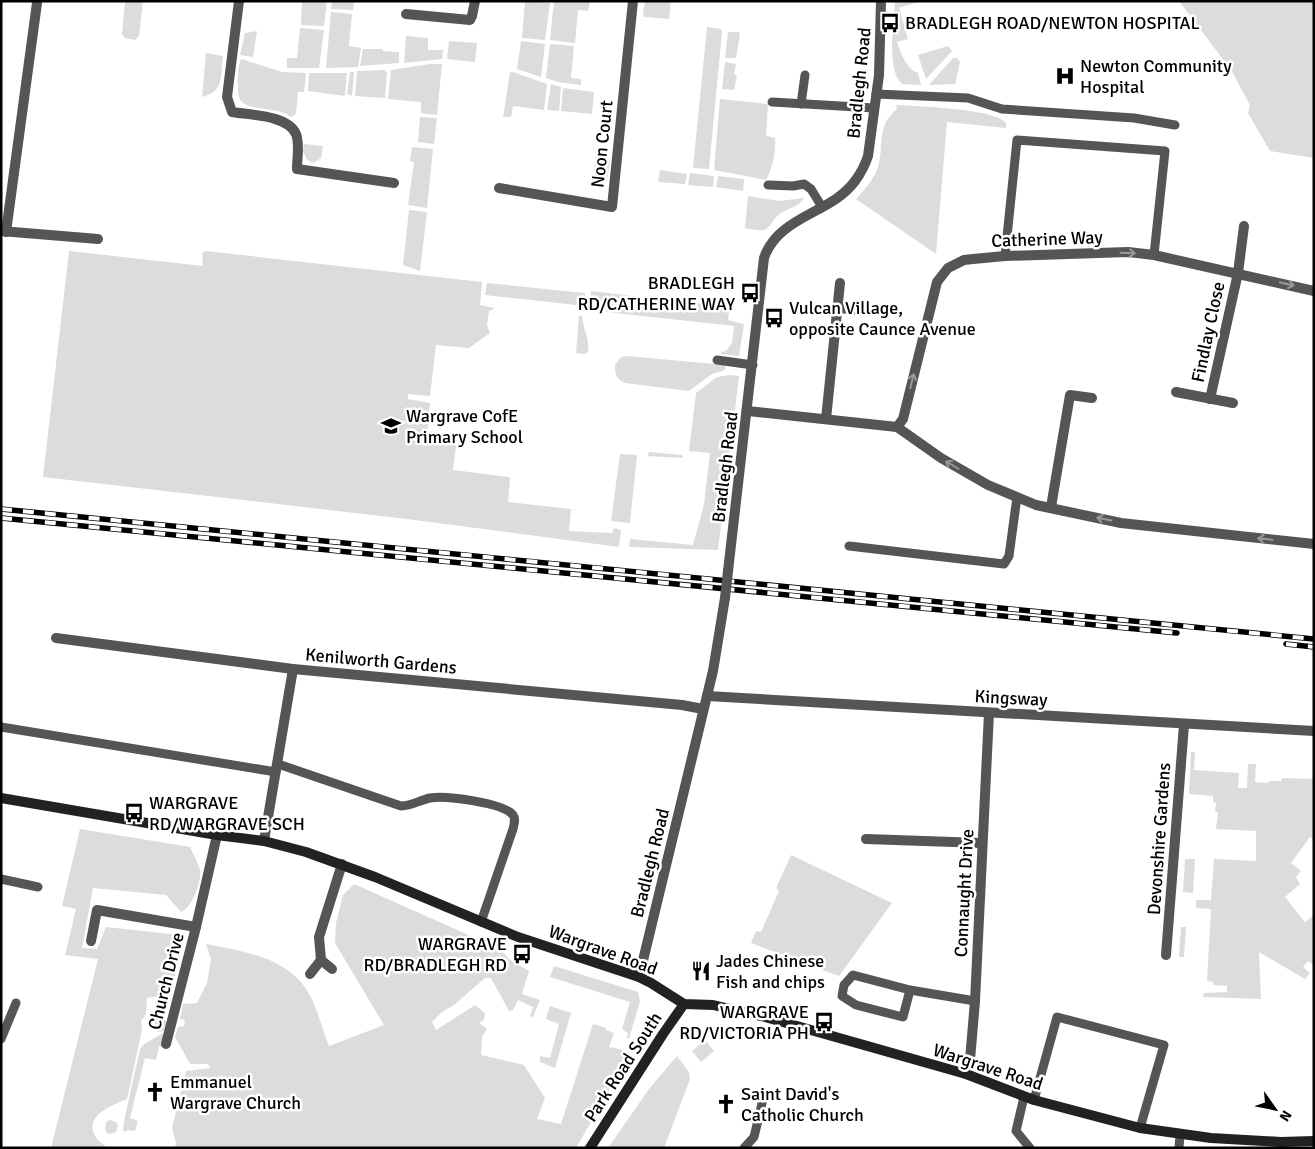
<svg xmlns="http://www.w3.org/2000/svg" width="1315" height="1149" font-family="Signika,sans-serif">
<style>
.green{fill:#dcdcdc}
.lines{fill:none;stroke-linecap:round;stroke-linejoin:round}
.lane{stroke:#555;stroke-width:9}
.street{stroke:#555;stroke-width:10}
.secondary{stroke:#222;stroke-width:10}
.rail-casing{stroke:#000;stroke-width:5.5}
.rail{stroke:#fff;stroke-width:4;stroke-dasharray:11;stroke-linecap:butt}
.street-bridge{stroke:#555;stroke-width:10}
.oneway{stroke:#999}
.labels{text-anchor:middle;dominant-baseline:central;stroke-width:5;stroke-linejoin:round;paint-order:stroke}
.poi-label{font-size:18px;fill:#000;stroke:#fff;text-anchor:start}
.street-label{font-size:18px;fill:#000;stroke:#fff}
</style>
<rect width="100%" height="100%" fill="#fff"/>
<g class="green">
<polygon points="125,1 143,1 139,36 135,40 125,38 122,34"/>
<polygon points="302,1 327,1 324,26 301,25"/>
<polygon points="332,1 354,1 353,10 331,9"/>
<polygon points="525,1 550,3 545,40 522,38"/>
<polygon points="554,1 590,1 588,11 578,10 575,43 550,40"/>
<polygon points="645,1 671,1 669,19 644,17 643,13"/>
<path d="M 895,1 L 920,1 L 899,8 L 908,39 L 897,42 C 901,53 906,69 918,73 L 921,85 L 902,84 C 886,69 894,23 895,1 Z"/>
<polygon points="1179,1 1314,1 1314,158 1270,151 1248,113 1250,105 1231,70"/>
<polygon points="331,12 352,14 349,46 361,48 358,67 326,68"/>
<polygon points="707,27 721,29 722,32 709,169 693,168"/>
<polygon points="300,28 324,30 319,68 287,68 287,58 297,58"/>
<polygon points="257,31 253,57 240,55 245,33"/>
<polygon points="728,32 739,32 740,34 736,58 725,58"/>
<polygon points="406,36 428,38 428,50 443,50 442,59 404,63"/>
<polygon points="449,41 477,43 475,62 447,59"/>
<polygon points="521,41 545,44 541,77 517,69"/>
<polygon points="550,44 574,46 571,78 581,79 581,85 558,82 546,78"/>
<polygon points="948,46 952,51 926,79 918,55"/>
<polygon points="363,49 383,49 382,51 399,52 399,63 360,66"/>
<path d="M 206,53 L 223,56 C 220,76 225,91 202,97 Z"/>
<polygon points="953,58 957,58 960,62 955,84 929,85"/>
<path d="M 241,59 L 282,72 L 306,73 L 304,92 L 298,92 L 296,114 L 291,117 C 277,106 254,112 242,102 C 238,98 238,92 238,87 C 237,78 238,67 241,59 Z"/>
<polygon points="725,62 736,64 734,74 737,76 734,90 722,89"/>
<polygon points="430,64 442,64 437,115 421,113 421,102 388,99 391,70"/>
<polygon points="384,70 387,72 385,98 355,96 357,71"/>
<polygon points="350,72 354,72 352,96 347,94"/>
<polygon points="510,72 513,72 547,84 544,110 513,106 511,117 503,117"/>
<polygon points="309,73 347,73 345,96 308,91"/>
<polygon points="551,84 561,87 559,111 547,110"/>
<polygon points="563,88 594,92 592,114 561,111"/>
<path d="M 720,99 L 768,104 L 766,136 L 775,138 C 776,151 773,168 766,180 L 714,170 Z"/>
<path d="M 896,105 C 916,106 991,109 1004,121 C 1007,124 1006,124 1006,128 L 947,122 L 936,254 L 856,199 C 864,190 874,179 878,167 C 885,144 875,127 897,109 Z"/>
<polygon points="420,117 437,118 434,144 418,142"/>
<polygon points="304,144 323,146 321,158 313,163 307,160 303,151"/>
<polygon points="412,147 433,149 427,208 408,205 414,162 410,161"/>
<polygon points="596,150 604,153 610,161 607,180 602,188 596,187 593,183"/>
<polygon points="660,170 687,174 685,184 658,182"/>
<polygon points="690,173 714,176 713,187 688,185"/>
<polygon points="718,176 744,179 743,191 716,187"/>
<path d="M 748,196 L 779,201 L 804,198 C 799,207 789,208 781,213 C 774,217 771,227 764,230 C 760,231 749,229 745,228 Z"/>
<polygon points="409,210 427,212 420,271 403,265"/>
<polygon points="69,251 203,266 202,253 206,251 482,282 480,305 494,308 494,309 489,311 487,325 490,333 469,348 436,345 430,396 408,394 408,399 430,403 427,437 457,439 453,470 509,477 510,479 508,502 571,509 569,531 612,533 614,528 621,530 619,547 407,519 43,477"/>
<polygon points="487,283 585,293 585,306 485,295"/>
<polygon points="591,291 721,306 729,313 728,320 744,324 739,356 721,354 721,352 726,351 732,343 734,326 606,312 607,308 589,305"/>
<path d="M 579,316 L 582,316 C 583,329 590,339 588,352 L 584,354 L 576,353 Z"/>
<path d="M 627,356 L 725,365 L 725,370 L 712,374 L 689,391 L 625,383 C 616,379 615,374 615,365 L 621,357 Z"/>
<polygon points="730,375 739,376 718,550 629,547 630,539 693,545 704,504 710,453 689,451 696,393 717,377"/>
<polygon points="649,452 682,455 683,457 683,458 648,456"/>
<polygon points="620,454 637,455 630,523 611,521"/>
<polygon points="1191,752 1195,752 1194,770 1239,773 1238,788 1247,788 1248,764 1256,764 1255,782 1268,783 1269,781 1281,781 1282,778 1314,779 1314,840 1310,837 1291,863 1301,871 1296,877 1300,884 1285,897 1305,922 1314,915 1314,965 1308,961 1303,967 1310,973 1305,979 1259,952 1261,999 1203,997 1204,993 1227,992 1227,986 1213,985 1213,982 1207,981 1211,909 1196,908 1196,900 1211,900 1214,859 1256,861 1256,831 1216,829 1218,812 1215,812 1216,803 1213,802 1213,796 1189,794"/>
<path d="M 80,829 L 190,847 C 193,854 198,862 200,870 C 202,880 192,909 181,912 L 166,895 L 93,888 L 82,948 L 97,949 L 106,927 L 180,935 L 183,944 L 170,994 L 147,998 L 146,1014 L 141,1021 L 142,1030 L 127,1099 C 113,1105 86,1114 94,1134 C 97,1140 102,1144 108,1148 L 51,1148 L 98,959 L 65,955 L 76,909 L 62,906 Z"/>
<polygon points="791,855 892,903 839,976 751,943 756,931 761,932 779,891 776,888"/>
<polygon points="1185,859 1195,859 1193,893 1183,892"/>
<path d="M 354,884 L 500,949 L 509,959 L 529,971 L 522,994 L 540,1000 L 533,1017 L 530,1016 L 533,1007 L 518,1000 L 513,1010 L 509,1011 L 491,978 L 485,978 L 454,1005 L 442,1012 L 432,1022 L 436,1030 L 475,1005 L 485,1013 L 484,1020 L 479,1023 L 487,1029 L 482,1037 L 481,1055 L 524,1065 L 545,1098 L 537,1119 L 561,1124 L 593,1024 L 606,1028 L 606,1030 L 614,1033 L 609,1047 L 623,1050 L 622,1054 L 632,1050 L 576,1148 L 175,1148 L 176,1143 L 172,1128 L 186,1071 L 210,1068 L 208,1064 L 190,1064 L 175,1037 L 178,1027 L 184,1026 L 185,1020 L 180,1019 L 183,1004 L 197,1003 L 207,983 L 211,959 L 206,944 C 242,951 287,957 308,992 C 317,1007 322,1029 329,1046 L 384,1025 L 335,943 L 336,923 L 343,895 Z"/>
<polygon points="1181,927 1186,927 1184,957 1179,957"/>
<polygon points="554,966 638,992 640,1001 629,1039 627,1038 628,1033 622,1029 630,1002 550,977"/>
<polygon points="550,1006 571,1013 555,1068 540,1062 540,1056 550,1058 559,1024 546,1019"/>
<polygon points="157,1019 161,1019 167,1022 165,1031 158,1032 155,1029 154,1022"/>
<polygon points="165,1032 162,1047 159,1046 156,1060 145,1058 130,1118 138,1121 135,1131 128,1130 125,1132 123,1130 124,1121 140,1049 144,1044"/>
<polygon points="705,1040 714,1051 701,1062 692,1051"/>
<polygon points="677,1056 689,1072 690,1079 664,1148 608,1148 649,1089"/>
<polygon points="110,1120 116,1122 118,1126 116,1132 111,1134 107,1133 105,1129 106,1122"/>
</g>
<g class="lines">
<g class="lane">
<polyline points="876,94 968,98 1002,109 1134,118 1175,125"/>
<polyline points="772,102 874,108"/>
<polyline points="801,104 805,75"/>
<polyline points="768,185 793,186 804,184 811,189 822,207"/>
<polyline points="1005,256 1017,140 1165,151 1154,255"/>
<polyline points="717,360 753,365"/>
<polyline points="849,546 1004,564 1009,556 1017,497"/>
<polyline points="1,727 276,772"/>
<path d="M 278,764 L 401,806 C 412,806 420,800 430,798 C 445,795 504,803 513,815 C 516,819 514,824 513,829 L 481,922"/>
<polyline points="1,879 38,887"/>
<polyline points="910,990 903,1017 856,1005 842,996 844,985 853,975 910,990 975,1001"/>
<polyline points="1,1039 16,1003"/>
<polyline points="1024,1097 1016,1131 1030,1148"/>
<polyline points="1034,1100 1057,1017 1164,1045 1140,1128"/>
<polyline points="744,1148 754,1137 764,1095"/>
<polyline points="1179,1148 1180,1135"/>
</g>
<g class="street">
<path d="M 239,1 L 227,97 L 232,112 C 249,115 288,115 296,134 C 300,144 297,158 297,169 L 394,183"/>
<polyline points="406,14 470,20 472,16 475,1"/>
<polyline points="499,188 612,207 633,1"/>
<polyline points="1,231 98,239"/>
<polyline points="6,232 37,3"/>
<polyline points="838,308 874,311"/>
<polyline points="1176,392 1233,403"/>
<polyline points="1210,399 1238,273 1244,226"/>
<polyline points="748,411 897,427 941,458 988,485 1036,505 1121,523 1314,544"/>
<polyline points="826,419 840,283"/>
<polyline points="897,427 903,419 937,282 948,268 964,260 973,259 1005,256 1128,252 1154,255 1314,291"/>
<polyline points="1051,507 1070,395 1092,398"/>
<path d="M 728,571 L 764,258 C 778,216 831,214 855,181 C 861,173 865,165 868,156 L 879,75 L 881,1"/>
<polyline points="56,638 293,669 682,705 703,709"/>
<polyline points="707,696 1314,731"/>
<polyline points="866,839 982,843"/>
<polyline points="264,841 293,669"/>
<polyline points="91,941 97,910 196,927"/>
<polyline points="1166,955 1184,725"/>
<polyline points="321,960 319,937 342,864"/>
<polyline points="310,974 321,960 332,969"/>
<polyline points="639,977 713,671 725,598"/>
<polyline points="166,1044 196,927 217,835"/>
<polyline points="966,1074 970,1060 975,1001 989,713"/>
</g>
<g class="secondary">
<polyline points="1,798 217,835 264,841 306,852 375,877 518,937 639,977 651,983 684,1004 713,1005 765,1017 966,1074 1034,1100 1140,1128 1211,1138 1281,1142 1314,1141"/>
<polyline points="590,1148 663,1034 684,1004"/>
</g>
<defs>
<g id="rail">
<polyline points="1,509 1314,639"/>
<polyline points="1,518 1177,633"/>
<polyline points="1286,644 1314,647"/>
</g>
</defs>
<use href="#rail" class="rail-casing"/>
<use href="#rail" class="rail"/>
<polyline class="street-bridge" points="725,598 728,571"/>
</g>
<defs><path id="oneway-shaft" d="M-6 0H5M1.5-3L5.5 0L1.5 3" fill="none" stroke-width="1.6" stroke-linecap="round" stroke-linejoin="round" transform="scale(1.25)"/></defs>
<g class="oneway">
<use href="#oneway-shaft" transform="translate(1128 253) rotate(2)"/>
<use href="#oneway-shaft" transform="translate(1287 284) rotate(13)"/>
<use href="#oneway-shaft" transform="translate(912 381) rotate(-76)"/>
<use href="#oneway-shaft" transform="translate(952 465) rotate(-150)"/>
<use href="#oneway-shaft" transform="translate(1104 519) rotate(-168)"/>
<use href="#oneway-shaft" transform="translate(1265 539) rotate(-174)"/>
</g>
<defs>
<symbol id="bus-bare" viewBox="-9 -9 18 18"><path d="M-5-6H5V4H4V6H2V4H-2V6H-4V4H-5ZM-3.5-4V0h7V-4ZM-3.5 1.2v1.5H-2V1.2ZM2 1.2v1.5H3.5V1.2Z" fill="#000" stroke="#fff" stroke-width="2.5" paint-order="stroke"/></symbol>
<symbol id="hospital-bare" viewBox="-9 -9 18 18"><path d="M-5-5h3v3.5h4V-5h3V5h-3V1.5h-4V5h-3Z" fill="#000" stroke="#fff" stroke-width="2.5" paint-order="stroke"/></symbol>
<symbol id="school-bare" viewBox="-9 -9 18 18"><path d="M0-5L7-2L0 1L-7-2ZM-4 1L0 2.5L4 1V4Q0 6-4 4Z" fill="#000" stroke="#fff" stroke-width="2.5" paint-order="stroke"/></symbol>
<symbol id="restaurant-bare" viewBox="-9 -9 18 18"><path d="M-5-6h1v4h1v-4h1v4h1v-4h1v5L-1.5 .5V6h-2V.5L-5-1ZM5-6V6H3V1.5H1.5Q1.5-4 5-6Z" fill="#000" stroke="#fff" stroke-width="2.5" paint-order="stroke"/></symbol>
<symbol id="church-bare" viewBox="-9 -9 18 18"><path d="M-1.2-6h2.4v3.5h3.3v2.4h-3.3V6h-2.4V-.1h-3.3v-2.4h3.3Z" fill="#000" stroke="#fff" stroke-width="2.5" paint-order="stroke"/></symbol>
</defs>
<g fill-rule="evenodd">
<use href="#bus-bare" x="876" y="9" width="28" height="28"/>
<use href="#hospital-bare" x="1051" y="62" width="28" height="28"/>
<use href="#bus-bare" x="736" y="279" width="28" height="28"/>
<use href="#bus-bare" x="760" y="304" width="28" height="28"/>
<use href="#school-bare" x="377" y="412" width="28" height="28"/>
<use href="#bus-bare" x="120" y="799" width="28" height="28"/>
<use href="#bus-bare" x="508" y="940" width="28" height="28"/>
<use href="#restaurant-bare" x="687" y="957" width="28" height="28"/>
<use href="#bus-bare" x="810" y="1008" width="28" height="28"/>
<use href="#church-bare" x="141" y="1078" width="28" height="28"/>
<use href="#church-bare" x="712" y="1090" width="28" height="28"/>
</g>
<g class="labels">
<g class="poi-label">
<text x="905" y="23">BRADLEGH ROAD/NEWTON HOSPITAL</text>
<text x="1080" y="66">Newton Community<tspan x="1080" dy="21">Hospital</tspan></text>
<text x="735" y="283" text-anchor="end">BRADLEGH<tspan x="735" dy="21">RD/CATHERINE WAY</tspan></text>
<text x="789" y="308">Vulcan Village,<tspan x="789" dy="21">opposite Caunce Avenue</tspan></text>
<text x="406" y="416">Wargrave CofE<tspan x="406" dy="21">Primary School</tspan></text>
<text x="149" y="803">WARGRAVE<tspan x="149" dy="21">RD/WARGRAVE SCH</tspan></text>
<text x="507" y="944" text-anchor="end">WARGRAVE<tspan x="507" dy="21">RD/BRADLEGH RD</tspan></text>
<text x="716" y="961">Jades Chinese<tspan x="716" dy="21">Fish and chips</tspan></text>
<text x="809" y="1012" text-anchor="end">WARGRAVE<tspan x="809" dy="21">RD/VICTORIA PH</tspan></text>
<text x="170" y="1082">Emmanuel<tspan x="170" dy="21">Wargrave Church</tspan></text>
<text x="741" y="1094">Saint David's<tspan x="741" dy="21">Catholic Church</tspan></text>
</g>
<g class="street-label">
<text transform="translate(859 83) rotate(-84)">Bradlegh Road</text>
<text transform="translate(602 144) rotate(-84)">Noon Court</text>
<text transform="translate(1047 239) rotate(-2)">Catherine Way</text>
<text transform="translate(1208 332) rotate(-78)">Findlay Close</text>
<text transform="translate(725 467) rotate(-83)">Bradlegh Road</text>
<text transform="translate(381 661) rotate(5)">Kenilworth Gardens</text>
<text transform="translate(1011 698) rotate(3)">Kingsway</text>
<text transform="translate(1159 839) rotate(-86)">Devonshire Gardens</text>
<text transform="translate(650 863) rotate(-76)">Bradlegh Road</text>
<text transform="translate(964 893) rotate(-87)">Connaught Drive</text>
<text transform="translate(603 950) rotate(20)">Wargrave Road</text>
<text transform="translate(166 981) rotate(-76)">Church Drive</text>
<text transform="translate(623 1067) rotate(-57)">Park Road South</text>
<text transform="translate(988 1067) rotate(18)">Wargrave Road</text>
</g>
</g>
<rect width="1315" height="1149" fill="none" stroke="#000000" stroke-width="5"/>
<g transform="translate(1275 1109) rotate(123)" stroke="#ffffff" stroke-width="4" paint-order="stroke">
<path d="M0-4L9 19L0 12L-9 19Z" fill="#000000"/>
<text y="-8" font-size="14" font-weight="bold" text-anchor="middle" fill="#000000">N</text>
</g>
</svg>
